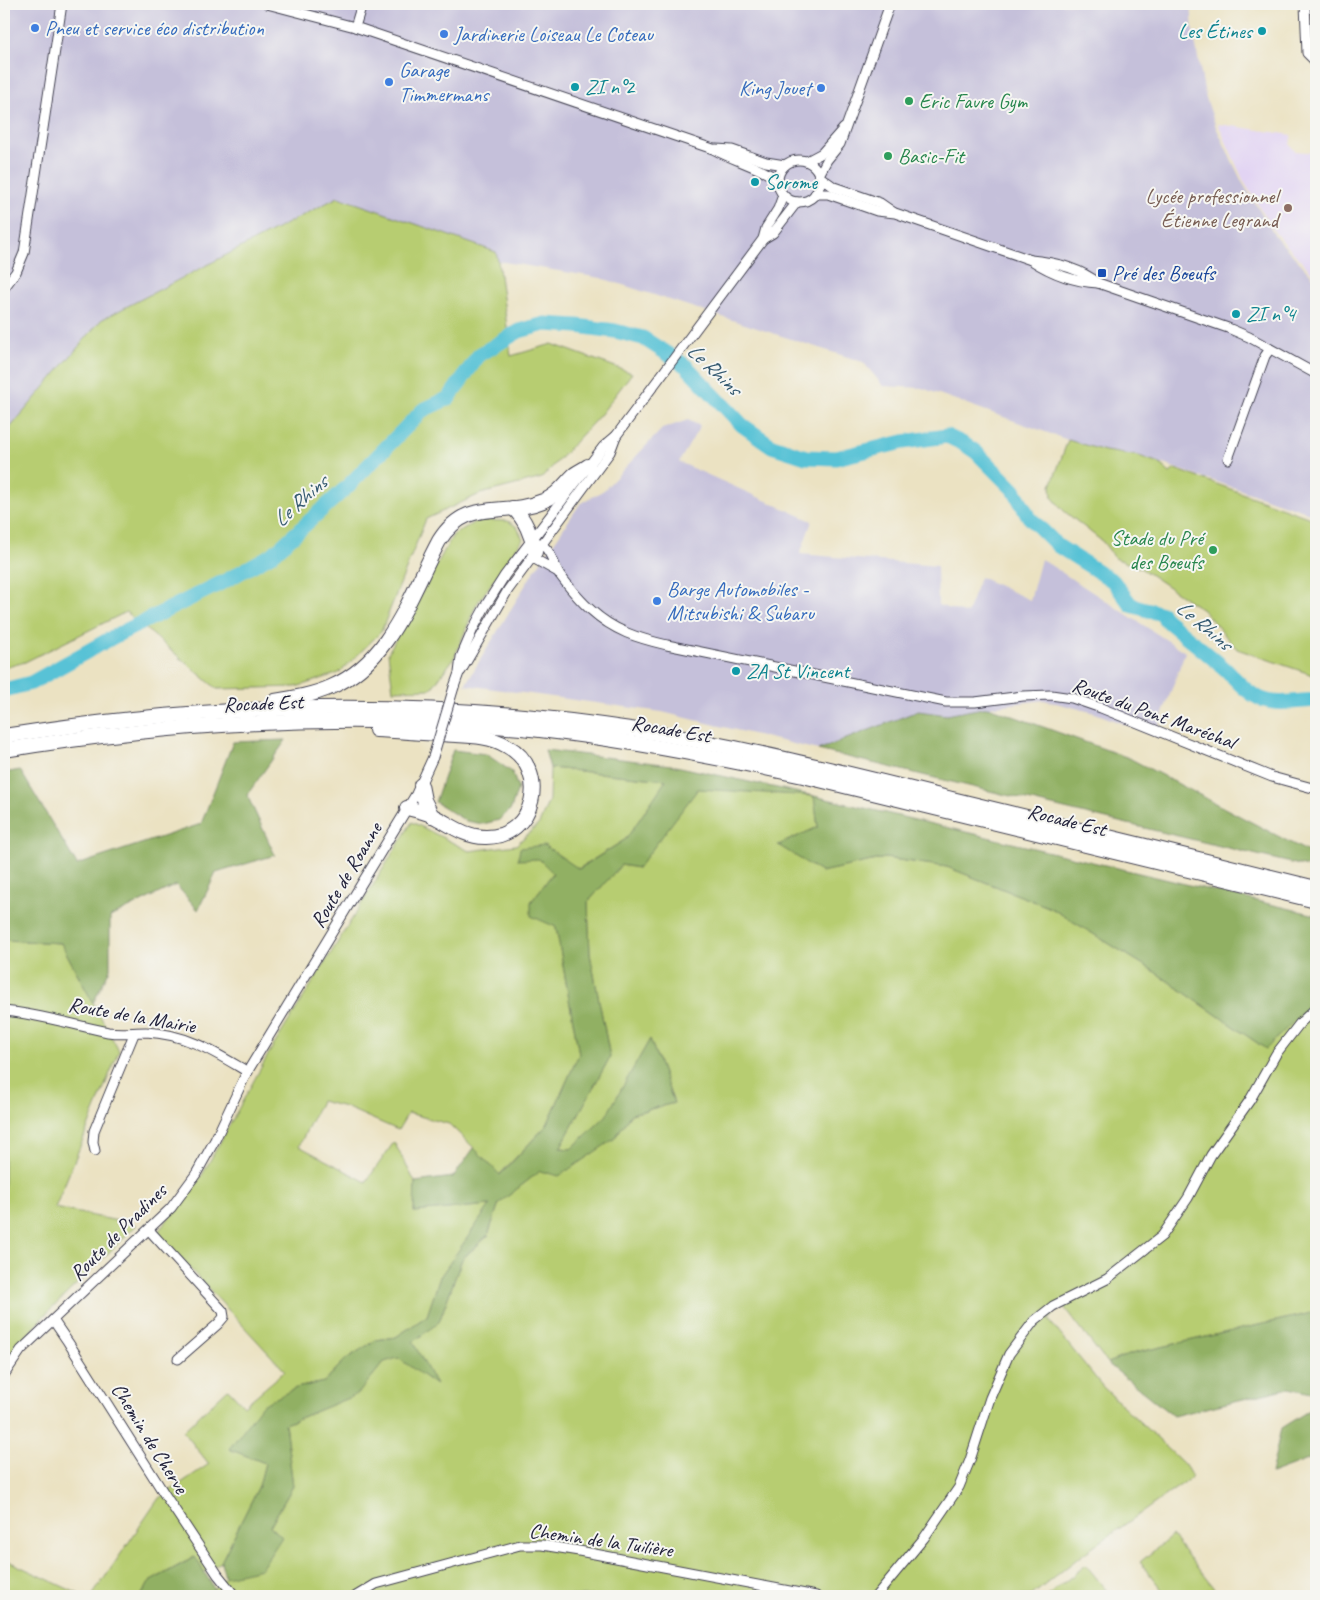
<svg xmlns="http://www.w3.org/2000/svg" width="1320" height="1600" font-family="Caveat,sans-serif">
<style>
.built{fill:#e2d4f3}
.industrial{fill:#c5c0da}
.green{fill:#b7cd71;stroke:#6c7856}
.forest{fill:#91b063;stroke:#5a694f}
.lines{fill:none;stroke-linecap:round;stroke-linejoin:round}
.river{stroke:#59c2d6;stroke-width:15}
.minor-casing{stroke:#403f4f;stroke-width:11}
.highway-casing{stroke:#403f4f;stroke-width:16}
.minor{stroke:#fff;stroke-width:9}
.highway{stroke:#fff;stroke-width:14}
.minor-bridge-casing{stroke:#403f4f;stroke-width:11;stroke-linecap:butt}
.minor-bridge{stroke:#fff;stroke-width:9}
.shop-dot{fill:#3f7fe0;stroke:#f6f6f2;stroke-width:2}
.culture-dot{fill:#0f9aa8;stroke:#f6f6f2;stroke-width:2}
.leisure-dot{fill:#2e9e5b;stroke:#f6f6f2;stroke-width:2}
.education-dot{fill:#8d6e63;stroke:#f6f6f2;stroke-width:2}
.transit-dot{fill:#1a4fb4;stroke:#f6f6f2;stroke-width:2}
.labels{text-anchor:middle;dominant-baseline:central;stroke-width:4;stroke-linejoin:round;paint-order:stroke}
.shop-label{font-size:21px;fill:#366cbe;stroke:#f6f6f2;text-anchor:start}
.culture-label{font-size:21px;fill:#0d838f;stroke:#f6f6f2;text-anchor:start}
.leisure-label{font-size:21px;fill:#27864d;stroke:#f6f6f2;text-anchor:start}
.education-label{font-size:21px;fill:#785e54;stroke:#f6f6f2;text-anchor:end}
.transit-label{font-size:21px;fill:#164399;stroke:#f6f6f2;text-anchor:start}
.street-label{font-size:21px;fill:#22223b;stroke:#f6f6f2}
.water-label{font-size:22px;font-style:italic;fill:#355a71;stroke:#f6f6f2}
</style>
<rect width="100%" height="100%" fill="#f6f6f2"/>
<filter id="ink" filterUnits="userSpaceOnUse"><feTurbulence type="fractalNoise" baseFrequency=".02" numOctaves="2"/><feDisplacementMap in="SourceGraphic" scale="10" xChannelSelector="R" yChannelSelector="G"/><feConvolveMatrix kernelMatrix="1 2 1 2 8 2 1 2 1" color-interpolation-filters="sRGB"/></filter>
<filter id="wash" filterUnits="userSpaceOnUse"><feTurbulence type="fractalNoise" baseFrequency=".0096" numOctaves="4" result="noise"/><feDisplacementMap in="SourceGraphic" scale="20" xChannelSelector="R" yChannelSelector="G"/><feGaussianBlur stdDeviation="1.12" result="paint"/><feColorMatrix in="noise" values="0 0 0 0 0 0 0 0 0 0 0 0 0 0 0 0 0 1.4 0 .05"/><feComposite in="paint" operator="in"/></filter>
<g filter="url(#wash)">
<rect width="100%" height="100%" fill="#ebe2c2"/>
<polygon class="built" points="1218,124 1292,135 1290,145 1295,151 1316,153 1316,277 1276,234 1244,182"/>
<g class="industrial">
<polygon points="4,4 1191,4 1193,31 1205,95 1216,127 1242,182 1275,236 1316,280 1316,515 1139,456 1105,451 1068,440 922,388 883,386 863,362 601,278 498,261 495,252 338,197 101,320 4,435"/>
<polygon points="688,420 700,426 679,462 812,521 800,554 937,566 938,605 967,614 980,577 1030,600 1041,559 1185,652 1155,736 1095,713 1044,700 988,707 947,715 918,711 818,750 662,712 465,685 531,576 580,504 604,490 662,429"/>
</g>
<g class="green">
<polygon points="338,197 496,252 498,261 511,356 552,344 632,373 601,414 542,478 480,494 426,519 381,632 339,673 296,687 217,689 126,612 25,662 4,668 4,435 101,320"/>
<polygon points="1068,440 1105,451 1139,456 1159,463 1170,473 1175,469 1316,520 1316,676 1237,649 1203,610 1142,569 1115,558 1103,542 1064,511 1052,497 1051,486"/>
<polygon points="478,520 508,521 517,527 523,539 476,605 454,658 431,689 393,690 388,653 453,535"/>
<polygon points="550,768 667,780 626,839 578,869 544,845 539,859 553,873 531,902 556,927 579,1054 547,1125 499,1175 474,1148 449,1124 408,1113 398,1130 345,1107 321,1101 299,1146 366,1182 394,1142 415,1182 414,1212 491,1205 440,1277 427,1316 396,1337 376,1340 346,1359 324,1382 296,1388 229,1449 265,1463 259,1486 221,1562 204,1572 194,1557 149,1582 141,1596 92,1596 159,1498 209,1464 183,1431 228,1389 244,1406 285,1371 157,1233 201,1177 269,1053 412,822 469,851 516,845 539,824 549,800"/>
<path d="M 698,788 L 814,796 L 818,827 L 779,845 L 821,872 L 885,858 L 947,867 L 1051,908 L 1152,970 L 1266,1049 L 1316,999 L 1316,1312 L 1131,1354 L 1107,1363 L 1063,1306 L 1048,1319 L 1103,1387 L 1185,1465 L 1192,1477 L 1082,1555 L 1031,1596 L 210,1596 C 221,1573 261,1552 282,1537 L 270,1526 L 293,1486 L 285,1424 L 357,1394 L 384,1362 L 398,1357 L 435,1384 L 412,1342 L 439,1322 L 462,1259 L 488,1236 L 499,1203 L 540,1171 L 614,1139 L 631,1114 L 674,1103 L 650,1039 L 607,1116 L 571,1149 L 560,1148 L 610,1057 L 590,954 L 588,902 L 621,865 L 638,868 Z"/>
<polygon points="4,940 61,943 119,1051 55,1208 137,1225 44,1316 4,1362"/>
<polygon points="1172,1536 1220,1596 1167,1596 1140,1562"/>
<polygon points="4,1559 83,1596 4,1596"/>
<polygon points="1086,1565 1111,1596 1047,1596"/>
</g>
<g class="forest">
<polygon points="988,707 1129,758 1316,856 1316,869 818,750 918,711 947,715"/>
<polygon points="286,740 247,795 275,855 216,873 198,910 176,885 110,917 110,969 93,1003 61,943 4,940 4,773 20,770 77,865 201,824 233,742"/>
<polygon points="453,750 486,754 512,772 518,788 511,809 499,820 483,824 466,821 435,802"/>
<polygon points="545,750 671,765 814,796 1316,915 1316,999 1266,1049 1152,970 1051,908 947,867 885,858 821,872 778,845 818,827 814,796 698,789 638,868 621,865 588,902 590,954 610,1057 560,1148 571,1149 606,1116 650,1039 674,1103 631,1114 614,1139 559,1176 540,1171 499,1203 488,1235 462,1259 439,1322 413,1342 436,1385 398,1358 384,1362 358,1394 285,1424 293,1486 270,1526 282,1537 261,1569 225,1577 221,1562 259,1486 265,1463 229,1449 262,1405 296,1388 324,1382 346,1359 376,1340 396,1337 427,1316 440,1277 490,1205 414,1212 415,1182 453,1177 474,1148 500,1175 547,1125 579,1054 556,927 531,916 531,902 553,873 539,859 518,860 520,848 544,845 579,869 626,839 666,780 550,768"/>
<polygon points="1316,1312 1316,1394 1289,1388 1173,1416 1107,1363 1131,1354"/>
<polygon points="1316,1404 1316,1457 1271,1474 1281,1428 1316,1406"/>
<polygon points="195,1557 214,1588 210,1596 141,1596 149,1582"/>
</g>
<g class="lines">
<path class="river" d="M 4,690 L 31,683 L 115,636 L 225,581 L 273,554 L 347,487 L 423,410 L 449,398 L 479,355 L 519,331 L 545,324 L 577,326 L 615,331 L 643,338 L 686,366 L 742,425 L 772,446 L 806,457 L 836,458 L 903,442 L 947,436 L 964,444 L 976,452 L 1014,490 L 1029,517 L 1058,546 L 1113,581 L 1131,605 L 1162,614 L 1164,618 C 1184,635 1205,651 1224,668 C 1235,678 1245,692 1259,698 C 1276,706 1298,701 1316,700"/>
</g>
</g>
<g filter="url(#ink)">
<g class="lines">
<defs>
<g id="minor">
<path d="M 267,4 L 355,27 L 713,149 C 735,161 758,166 778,180"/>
<polyline points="1305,4 1307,53 1316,62"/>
<polyline points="355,27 362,4"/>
<polyline points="716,149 732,150 766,162 785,165"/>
<circle cx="799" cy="181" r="21"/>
<polyline points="807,161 822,153 844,128"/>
<polyline points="819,175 827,160 840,144 890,4"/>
<polyline points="820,177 834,187 880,203 893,212"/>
<path d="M 815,194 L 828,194 L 877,211 L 895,213 L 1031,260 C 1054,262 1079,268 1098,283"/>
<polyline points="763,239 773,233 797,202"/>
<path d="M 1031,260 C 1051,273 1074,282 1098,283 L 1228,328 L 1249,337 L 1316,374"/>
<polyline points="4,288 16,272 24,253 62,4"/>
<polyline points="1228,459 1265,356 1270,349"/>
<path d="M 532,540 C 552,546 551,561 560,575 C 569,587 579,600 591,610 C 614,631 637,638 667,645 L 946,702 L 975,702 L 1023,696 L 1051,695 L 1072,698 L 1101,708 L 1272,777 L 1316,789"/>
<polyline points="531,557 558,572"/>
<polyline points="461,671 508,590 610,452 616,436"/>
<polyline points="454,687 459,673 461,657 473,629 486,605 505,575 603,447 616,436 763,239 766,228 778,209 783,195"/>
<path d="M 4,1011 C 39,1014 73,1025 108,1032 C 121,1034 133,1032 146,1032 C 187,1034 214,1052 248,1072"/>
<polyline points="95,1151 93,1142 94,1131 134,1034"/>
<polyline points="149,1230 223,1311 224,1317 218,1324 178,1359"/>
<polyline points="53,1320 68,1342 165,1495 218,1575 235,1596"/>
<polyline points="4,1375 21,1350 171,1208 196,1174 215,1140 246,1074 416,794 433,757"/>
<polyline points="356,1596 376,1584 520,1545 542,1545 579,1551 816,1596"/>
<polyline points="876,1596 924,1538 959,1487 970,1460 990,1398 1009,1354 1034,1321 1053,1306 1107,1279 1162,1236 1188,1198 1211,1155 1250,1100 1276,1054 1300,1023 1316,1008"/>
</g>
<g id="highway">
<path d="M 513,508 C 525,518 532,537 535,552"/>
<path d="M 275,701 C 294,698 313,695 331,687 C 391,661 410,595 439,541 C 467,496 502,518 543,501 C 557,496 564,484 575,474 C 579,471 584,469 588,466"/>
<path d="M 376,730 C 398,731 419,733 441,734 C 462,736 488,734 507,746 C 551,770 535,838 485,837 C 464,837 450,824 433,816 C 425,812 416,810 407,808"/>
<path d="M 4,736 C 214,702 427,697 637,730 C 743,747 847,773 952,799 C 1073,828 1195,858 1316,888"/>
<path d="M 4,750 C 181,721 361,712 540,730 C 628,740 716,757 803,776 L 1316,901"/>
<polyline points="421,785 424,800 432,816"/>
</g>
</defs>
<use href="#minor" class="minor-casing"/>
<use href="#highway" class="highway-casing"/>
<use href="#minor" class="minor"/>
<use href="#highway" class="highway"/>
<defs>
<polyline id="minor-bridge" points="433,757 454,687"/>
</defs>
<use href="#minor-bridge" class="minor-bridge-casing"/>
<use href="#minor-bridge" class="minor-bridge"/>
</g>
</g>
<g class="shop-dot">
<circle cx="35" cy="28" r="5"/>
<circle cx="444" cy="34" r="5"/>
<circle cx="389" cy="82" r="5"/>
<circle cx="821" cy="88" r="5"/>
<circle cx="657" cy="601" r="5"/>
</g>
<g class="culture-dot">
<circle cx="1262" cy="31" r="5"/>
<circle cx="575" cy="87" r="5"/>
<circle cx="755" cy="182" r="5"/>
<circle cx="1236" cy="314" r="5"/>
<circle cx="736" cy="671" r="5"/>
</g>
<g class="leisure-dot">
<circle cx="909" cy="101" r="5"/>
<circle cx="888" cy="156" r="5"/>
<circle cx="1213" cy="550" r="5"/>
</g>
<circle class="education-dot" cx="1288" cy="208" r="5"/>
<rect class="transit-dot" x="1097" y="268" width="10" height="10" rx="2.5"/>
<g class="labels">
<g class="shop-label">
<text x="45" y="28">Pneu et service éco distribution</text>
<text x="454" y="34">Jardinerie Loiseau Le Coteau</text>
<text x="399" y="70">Garage<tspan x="399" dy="24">Timmermans</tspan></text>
<text x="811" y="88" text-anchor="end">King Jouet</text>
<text x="667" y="589">Barge Automobiles -<tspan x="667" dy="24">Mitsubishi &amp; Subaru</tspan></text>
</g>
<g class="culture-label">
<text x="1252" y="31" text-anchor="end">Les Étines</text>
<text x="585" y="87">ZI n°2</text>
<text x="765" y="182">Sorome</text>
<text x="1246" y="314">ZI n°4</text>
<text x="746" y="671">ZA St Vincent</text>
</g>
<g class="leisure-label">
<text x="919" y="101">Eric Favre Gym</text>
<text x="898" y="156">Basic-Fit</text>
<text x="1203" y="538" text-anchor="end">Stade du Pré<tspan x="1203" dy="24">des Boeufs</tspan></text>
</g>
<g class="education-label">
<text x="1278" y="196">Lycée professionnel<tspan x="1278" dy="24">Étienne Legrand</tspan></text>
</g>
<g class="transit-label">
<text x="1112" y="273">Pré des Boeufs</text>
</g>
<g class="street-label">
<text transform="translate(263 703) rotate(-2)">Rocade Est</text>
<text transform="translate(1154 713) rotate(20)">Route du Pont Maréchal</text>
<text transform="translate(671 729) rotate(10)">Rocade Est</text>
<text transform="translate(1067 820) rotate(14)">Rocade Est</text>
<text transform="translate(346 875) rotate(-59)">Route de Roanne</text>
<text transform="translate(132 1015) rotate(10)">Route de la Mairie</text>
<text transform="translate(118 1232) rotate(-45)">Route de Pradines</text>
<text transform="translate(150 1438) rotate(58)">Chemin de Cherve</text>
<text transform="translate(601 1540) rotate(8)">Chemin de la Tuilière</text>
</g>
<g class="water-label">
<text transform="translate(714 369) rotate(43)">Le Rhins</text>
<text transform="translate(300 501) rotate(-42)">Le Rhins</text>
<text transform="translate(1204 625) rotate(40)">Le Rhins</text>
</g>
</g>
<rect width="1320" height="1600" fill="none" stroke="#f6f6f2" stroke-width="20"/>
</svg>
